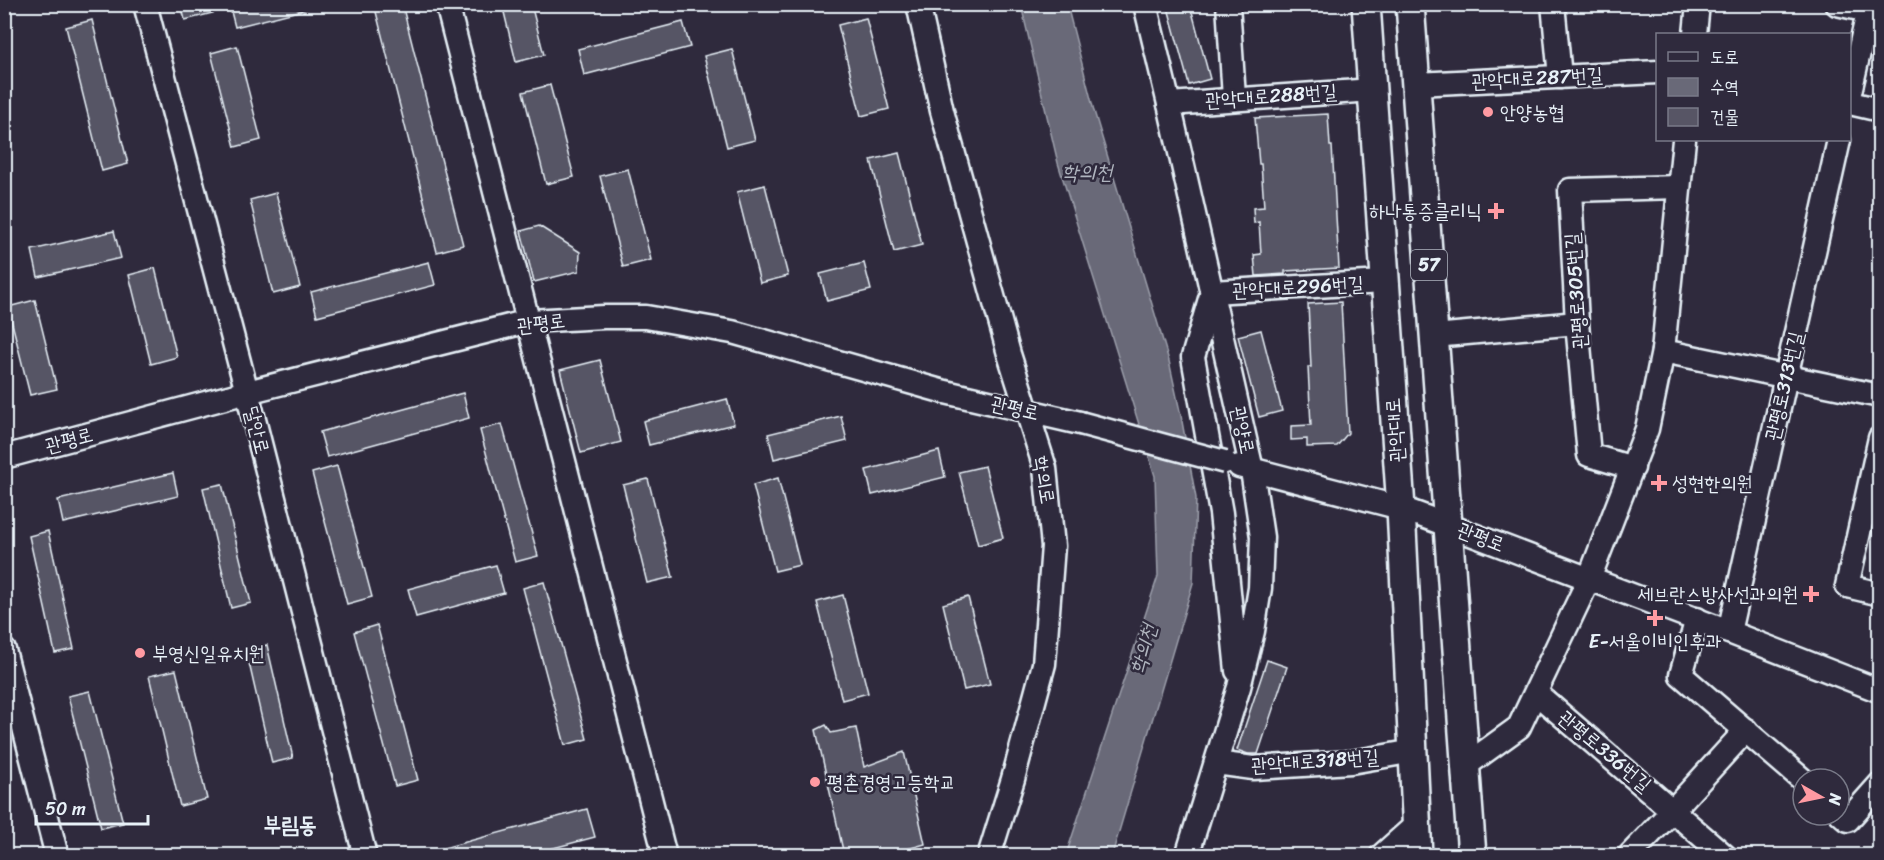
<svg xmlns="http://www.w3.org/2000/svg" width="1884" height="860" font-family="Sriracha,'Poor Story',sans-serif">
<style>
.water{fill:#696978;stroke:#9c9fab;stroke-width:1.5}
.building{fill:#575565;stroke:#e8f1f8;stroke-width:1.5}
.lines{fill:none;stroke-linecap:round;stroke-linejoin:round}
.minor-casing{stroke:#e8f1f8;stroke-width:27}
.major-casing{stroke:#e8f1f8;stroke-width:32}
.minor{stroke:#2f2a3d;stroke-width:22}
.major{stroke:#2f2a3d;stroke-width:27}
.minor-bridge-casing{stroke:#e8f1f8;stroke-width:27;stroke-linecap:butt}
.minor-bridge{stroke:#2f2a3d;stroke-width:22}
.poi-dot{fill:#ff9aa2;stroke:#2f2a3d;stroke-width:2}
.labels{text-anchor:middle;dominant-baseline:central;stroke-width:5;stroke-linejoin:round;paint-order:stroke}
.shield{fill:#2f2a3d;stroke:#b0b5c0;stroke-width:1.5}
.shield-label{font-size:18px;font-weight:bold;fill:#e8f1f8}
.street-label{font-size:20px;fill:#e8f1f8;stroke:#2f2a3d}
.poi-label{font-size:20px;fill:#e8f1f8;stroke:#2f2a3d;text-anchor:start}
.water-label{font-size:21px;font-style:italic;fill:#afb4be;stroke:#2f2a3d}
.quarter-label{font-size:22px;font-weight:bold;fill:#e8f1f8;stroke:#2f2a3d}
</style>
<rect width="100%" height="100%" fill="#2f2a3d"/>
<filter id="ink" filterUnits="userSpaceOnUse"><feTurbulence type="fractalNoise" baseFrequency=".0167" numOctaves="2"/><feDisplacementMap in="SourceGraphic" scale="12" xChannelSelector="R" yChannelSelector="G"/><feConvolveMatrix kernelMatrix="1 2 1 2 8 2 1 2 1" color-interpolation-filters="sRGB"/></filter>
<g filter="url(#ink)">
<polygon class="water" points="1021,5 1067,5 1094,111 1169,361 1181,416 1196,498 1193,583 1112,855 1066,855 1158,576 1155,476 1058,163"/>
<g class="building">
<polygon points="181,4 227,4 228,9 185,20"/>
<polygon points="229,4 307,4 307,9 235,27"/>
<polygon points="374,4 402,4 463,245 437,252"/>
<polygon points="502,4 531,4 544,55 516,62"/>
<polygon points="1167,4 1190,4 1210,79 1189,85"/>
<polygon points="866,18 889,109 861,116 838,25"/>
<polygon points="92,20 128,164 102,171 66,27"/>
<polygon points="683,22 690,47 584,75 578,49"/>
<polygon points="237,46 261,140 235,147 211,53"/>
<polygon points="732,49 755,140 727,147 704,56"/>
<polygon points="550,85 574,177 546,184 523,92"/>
<polygon points="1328,114 1330,146 1332,146 1339,268 1285,271 1285,274 1256,276 1254,255 1261,254 1259,222 1254,223 1253,208 1264,207 1261,164 1259,164 1255,118"/>
<polygon points="899,153 922,245 894,252 871,160"/>
<polygon points="628,169 651,260 623,267 600,176"/>
<polygon points="765,185 788,276 760,283 737,192"/>
<polygon points="276,193 300,287 273,294 250,200"/>
<polygon points="539,226 580,252 579,271 534,282 521,231"/>
<polygon points="114,231 121,258 38,277 32,250"/>
<polygon points="429,262 435,285 317,316 311,292"/>
<polygon points="864,263 871,290 827,301 820,274"/>
<polygon points="155,268 177,357 151,364 129,275"/>
<polygon points="35,300 57,389 30,395 8,307"/>
<polygon points="1341,302 1348,433 1337,446 1307,447 1307,439 1291,440 1291,426 1311,425 1308,367 1311,367 1308,304"/>
<polygon points="1261,330 1282,411 1259,417 1238,336"/>
<polygon points="600,360 621,442 581,453 560,370"/>
<polygon points="463,393 469,418 327,457 320,432"/>
<polygon points="727,399 734,424 649,445 643,421"/>
<polygon points="841,416 847,441 774,459 768,434"/>
<polygon points="502,424 538,556 515,562 480,430"/>
<polygon points="939,451 945,477 872,495 866,470"/>
<polygon points="337,466 372,597 347,604 312,473"/>
<polygon points="985,466 1003,538 978,545 959,472"/>
<polygon points="173,473 178,496 63,523 58,500"/>
<polygon points="778,478 800,565 775,571 753,485"/>
<polygon points="648,479 673,577 647,583 623,485"/>
<polygon points="222,484 251,603 231,608 203,488"/>
<polygon points="48,531 74,649 55,653 29,536"/>
<polygon points="496,565 504,593 416,617 408,589"/>
<polygon points="544,582 587,739 565,745 523,588"/>
<polygon points="843,595 868,693 842,700 817,602"/>
<polygon points="968,597 990,684 964,690 943,604"/>
<polygon points="377,625 418,780 395,786 354,632"/>
<polygon points="267,645 293,758 272,763 246,650"/>
<polygon points="1267,660 1287,667 1258,754 1248,754 1237,750"/>
<polygon points="176,670 207,799 180,806 149,676"/>
<polygon points="90,691 123,823 101,828 68,696"/>
<polygon points="826,725 831,733 856,728 864,767 904,752 925,844 893,853 893,855 844,855 816,730"/>
<polygon points="587,809 595,837 527,855 430,855 429,852"/>
</g>
<g class="lines">
<defs>
<g id="minor">
<polyline points="145,4 247,392 365,856"/>
<polyline points="447,4 665,856"/>
<polyline points="918,4 942,111 1009,354 1045,468 1053,546 1044,664 1013,779 989,856"/>
<polyline points="1145,4 1169,104 1252,470 1262,537 1260,588 1253,631 1239,687 1187,856"/>
<polyline points="1228,4 1234,98"/>
<polyline points="1553,4 1560,77"/>
<polyline points="1837,4 1868,11"/>
<polyline points="1695,34 1698,4"/>
<polyline points="1416,84 1658,72"/>
<polyline points="1850,92 1870,4"/>
<polyline points="1850,103 1880,110"/>
<polyline points="1169,104 1373,90"/>
<polyline points="1434,336 1577,323"/>
<polyline points="1663,351 1880,396"/>
<polyline points="1880,438 1847,586 1880,594"/>
<polyline points="4,457 247,392 529,321 604,317 646,317 732,332 941,391 1080,423"/>
<polyline points="1239,466 1401,508 1447,525 1729,632 1880,691"/>
<polyline points="1633,468 1589,455 1577,323 1570,190 1679,187"/>
<polyline points="1697,619 1681,675 1803,780"/>
<polyline points="1729,632 1839,140"/>
<polyline points="4,650 57,856"/>
<polyline points="1237,671 1221,513 1193,357 1212,292 1384,282"/>
<polyline points="1536,693 1725,856"/>
<polyline points="1216,763 1253,768 1351,762 1414,751"/>
<polyline points="1465,766 1519,727 1589,579 1647,429 1663,351 1684,140"/>
<polyline points="1839,812 1848,820 1880,784"/>
<polyline points="1381,856 1417,824"/>
<polyline points="1629,856 1673,810 1746,730"/>
</g>
<g id="major">
<polyline points="1366,4 1401,508 1418,856"/>
<polyline points="1410,4 1472,856"/>
</g>
</defs>
<use href="#minor" class="minor-casing"/>
<use href="#major" class="major-casing"/>
<use href="#minor" class="minor"/>
<use href="#major" class="major"/>
<defs>
<polyline id="minor-bridge" points="1080,423 1225,462"/>
</defs>
<use href="#minor-bridge" class="minor-bridge-casing"/>
<use href="#minor-bridge" class="minor-bridge"/>
</g>
</g>
<g class="poi-dot">
<circle cx="1488" cy="112" r="6"/>
<path d="M1493 202h6v6h6v6h-6v6h-6v-6h-6v-6h6z"/>
<path d="M1656 474h6v6h6v6h-6v6h-6v-6h-6v-6h6z"/>
<path d="M1808 585h6v6h6v6h-6v6h-6v-6h-6v-6h6z"/>
<path d="M1652 609h6v6h6v6h-6v6h-6v-6h-6v-6h6z"/>
<circle cx="140" cy="653" r="6"/>
<circle cx="815" cy="782" r="6"/>
</g>
<g class="labels">
<rect class="shield" x="1411" y="250" width="36" height="30" rx="4.5"/>
<g class="shield-label">
<text x="1429" y="265">57</text>
</g>
<g class="street-label">
<text transform="translate(1537 78) rotate(-3)">관악대로287번길</text>
<text transform="translate(1271 96) rotate(-4)">관악대로288번길</text>
<text transform="translate(1298 287) rotate(-3)">관악대로296번길</text>
<text transform="translate(1576 291) rotate(-94)">관평로305번길</text>
<text transform="translate(541 323) rotate(-7)">관평로</text>
<text transform="translate(1784 386) rotate(-77)">관평로313번길</text>
<text transform="translate(1015 408) rotate(13)">관평로</text>
<text transform="translate(257 430) rotate(76)">달안로</text>
<text transform="translate(1243 430) rotate(78)">관양로</text>
<text transform="translate(1395 430) rotate(-94)">관악대로</text>
<text transform="translate(69 440) rotate(-15)">관평로</text>
<text transform="translate(1044 480) rotate(80)">학의로</text>
<text transform="translate(1481 537) rotate(21)">관평로</text>
<text transform="translate(1605 751) rotate(40)">관평로336번길</text>
<text transform="translate(1315 761) rotate(-4)">관악대로318번길</text>
</g>
<g class="poi-label">
<text x="1500" y="112">안양농협</text>
<text x="1482" y="211" text-anchor="end">하나통증클리닉</text>
<text x="1672" y="483">성현한의원</text>
<text x="1798" y="594" text-anchor="end">세브란스방사선과의원</text>
<text x="1655" y="641" text-anchor="middle">E-서울이비인후과</text>
<text x="152" y="653">부영신일유치원</text>
<text x="827" y="782">평촌경영고등학교</text>
</g>
<g class="water-label">
<text x="1087" y="172">학의천</text>
<text transform="translate(1143 649) rotate(-75)">학의천</text>
</g>
<g class="quarter-label">
<text x="290" y="824">부림동</text>
</g>
</g>
<rect width="1884" height="860" fill="none" stroke="#2f2a3d" stroke-width="24"/>
<rect x="12" y="12" width="1860" height="836" fill="none" stroke="#e8f1f8" stroke-width="2" filter="url(#ink)"/>
<rect x="1656" y="33" width="195" height="108" fill="#2f2a3d" stroke="#797a88" stroke-width="1.5"/>
<rect x="1668" y="52" width="30" height="9" fill="#2f2a3d" stroke="#797a88" stroke-width="1.5"/>
<text x="1710" y="63" font-size="18" fill="#e8f1f8">도로</text>
<rect x="1668" y="78" width="30" height="18" fill="#696978" stroke="#797a88" stroke-width="1.5"/>
<text x="1710" y="93" font-size="18" fill="#e8f1f8">수역</text>
<rect x="1668" y="108" width="30" height="18" fill="#575565" stroke="#797a88" stroke-width="1.5"/>
<text x="1710" y="123" font-size="18" fill="#e8f1f8">건물</text>
<g transform="translate(1821 797) rotate(99)"><circle r="28" fill="#2f2a3d" stroke="#797a88" stroke-width="1.5"/>
<path d="M0-4.5L10 22L0 15L-10 22Z" fill="#ff9aa2"/>
<text y="-9" font-size="16" font-weight="bold" text-anchor="middle" fill="#e8f1f8">N</text>
</g>
<path d="M36 815v9h112v-9" fill="none" stroke="#e8f1f8" stroke-width="3"/>
<text x="45" y="815" font-size="18" fill="#e8f1f8" stroke="#2f2a3d" stroke-width="4.5" paint-order="stroke">50 m</text>
</svg>
